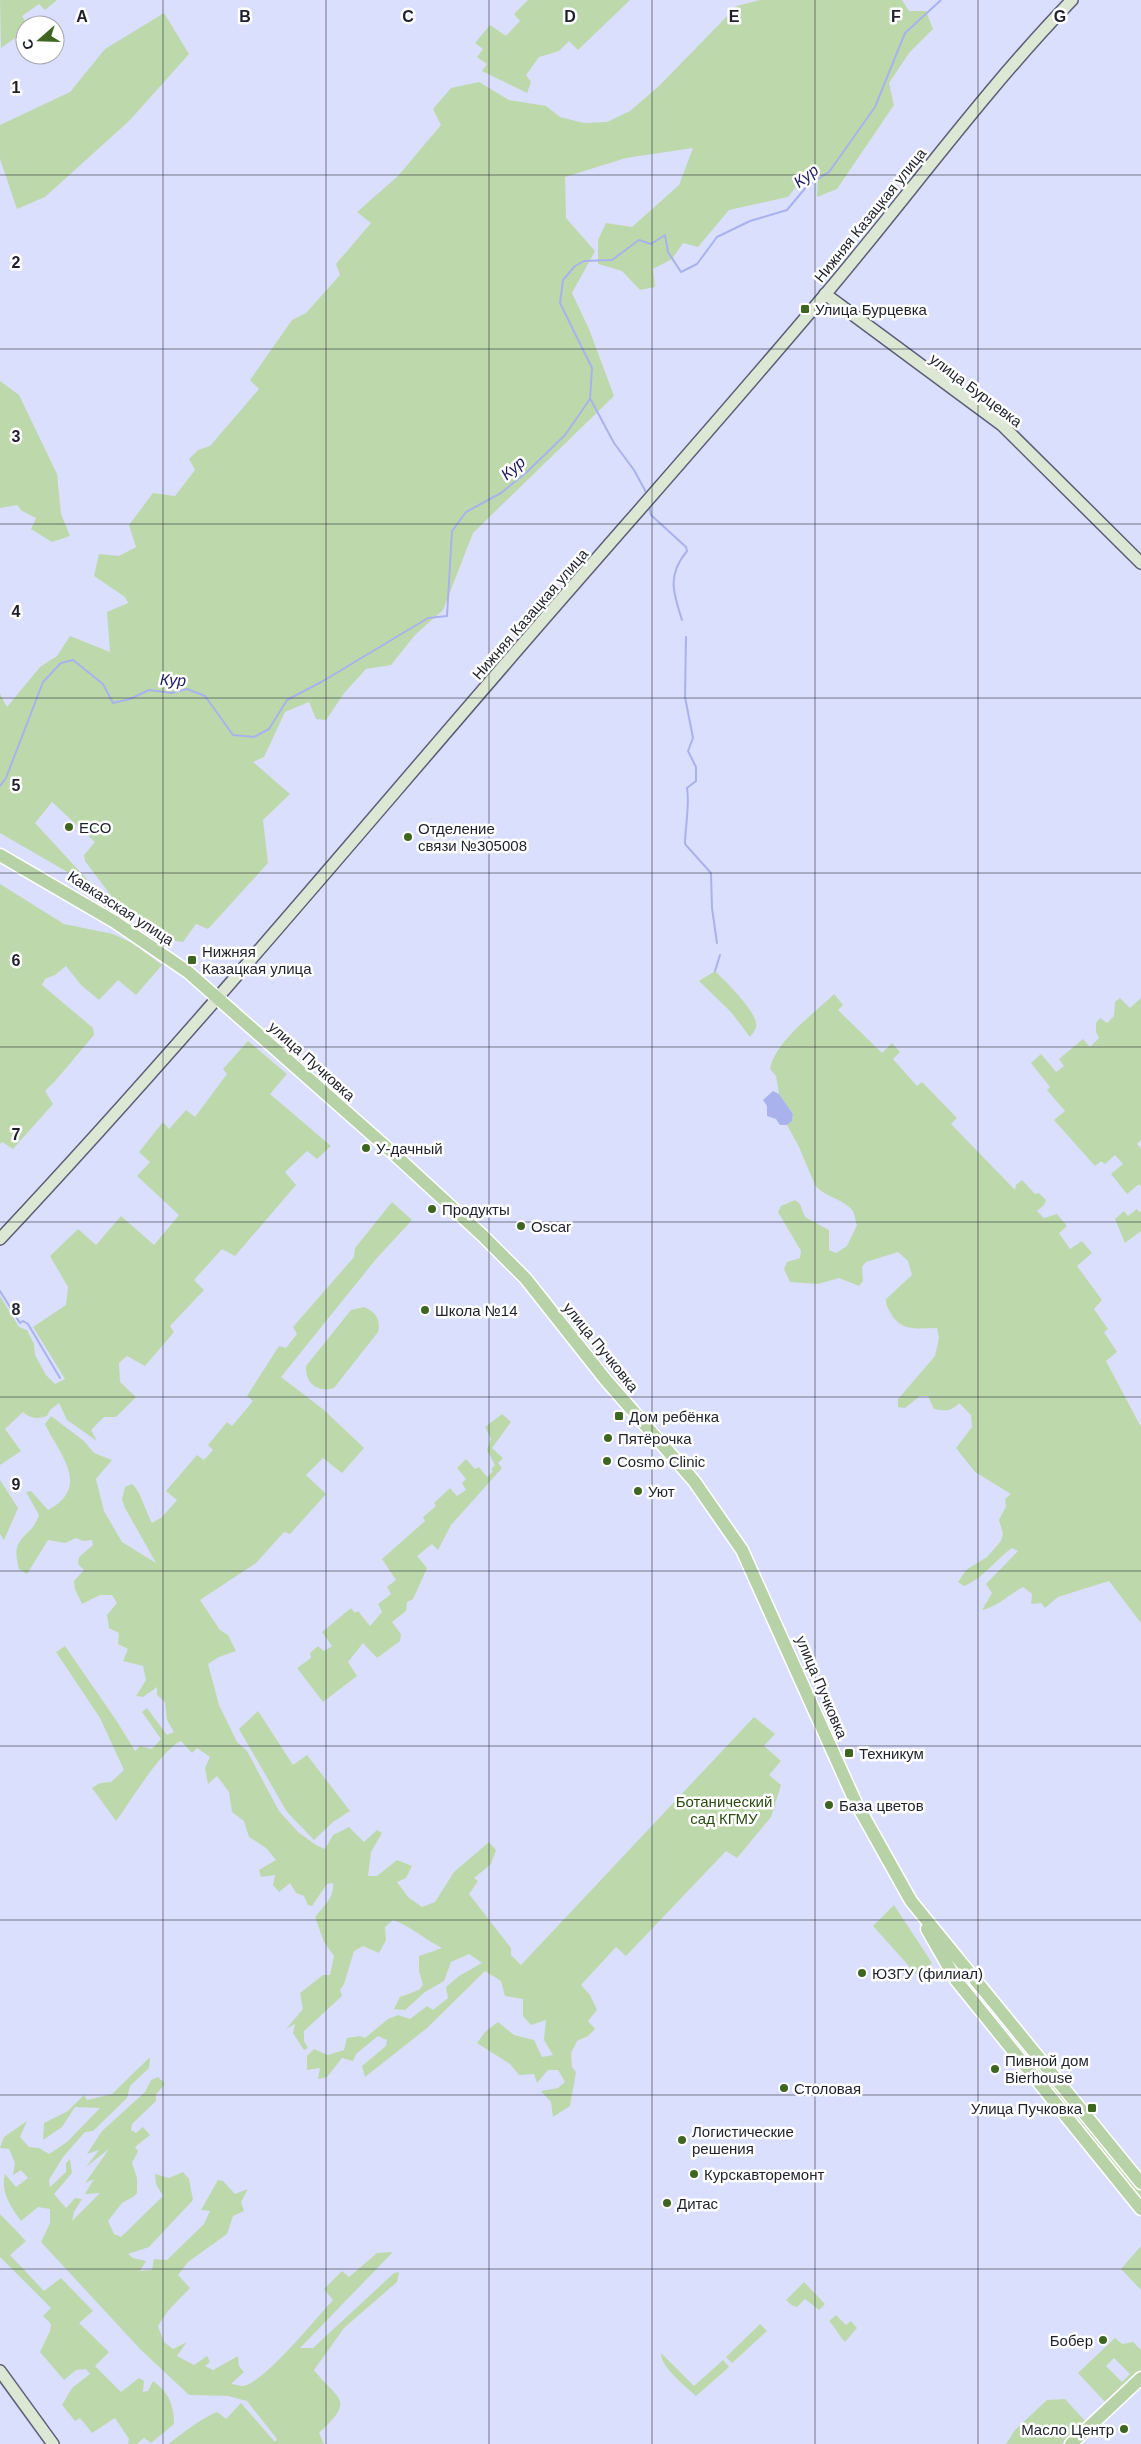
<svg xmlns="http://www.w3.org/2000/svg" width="1141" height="2444" font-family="Arial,sans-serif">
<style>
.green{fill:#bdd9ac;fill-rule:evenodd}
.water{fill:#a9b2ed}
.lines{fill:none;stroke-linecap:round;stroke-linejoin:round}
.stream{stroke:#a9b2ed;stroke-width:2}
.secondary-casing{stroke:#5b5f79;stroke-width:14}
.primary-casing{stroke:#fff;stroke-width:15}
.secondary{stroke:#dce8d4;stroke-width:11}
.primary{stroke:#b8d2a8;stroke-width:12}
.grid{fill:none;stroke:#1e202b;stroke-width:1;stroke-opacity:0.55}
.poi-dot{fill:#3e6621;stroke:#fff;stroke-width:2}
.labels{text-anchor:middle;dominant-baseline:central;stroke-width:5;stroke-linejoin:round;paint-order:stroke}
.street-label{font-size:15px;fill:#1e202b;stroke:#fff}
.poi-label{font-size:15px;fill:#1e202b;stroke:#fff;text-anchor:start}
.park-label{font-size:15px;fill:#2b4b12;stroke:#fff}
.water-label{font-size:16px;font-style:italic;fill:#1f1d60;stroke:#fff}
.grid-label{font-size:16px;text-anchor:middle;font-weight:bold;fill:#1e202b;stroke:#fff;stroke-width:5;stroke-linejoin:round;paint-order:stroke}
</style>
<rect width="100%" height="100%" fill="#dadffd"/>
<g class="green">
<polygon points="0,0 57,0 45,10 39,4 22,16 28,25 25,25 25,31 1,48"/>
<polygon points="528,0 630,0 578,50 569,41 559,51 539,57 526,75 531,82 527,93 482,71 487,64 477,57 483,49 475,43 490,25 506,36 520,21 514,14"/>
<polygon points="760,0 902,0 909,11 926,11 933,29 909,53 889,83 894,105 837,189 817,197 818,171 807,173 788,197 729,210 698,247 683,243 672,259 653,269 655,287 640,290 622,271 598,264 598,240 606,223 632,227 679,185 693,148 626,158 565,177 566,218 595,251 572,293 589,329 614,396 473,533 443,610 415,635 391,665 366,669 345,692 326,720 316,719 309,702 285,712 264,757 253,762 290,794 263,820 268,863 208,929 196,924 183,942 176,941 112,897 85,861 84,855 95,842 52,802 35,823 95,888 0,833 0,694 7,707 40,667 57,656 70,636 110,652 107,612 128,603 125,597 94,576 99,554 119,556 136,547 129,525 153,493 175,496 195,470 189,459 198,450 210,446 259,389 250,380 292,320 306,313 340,275 336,264 371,223 357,212 398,176 441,125 433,109 451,88 479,82 509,100 546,106 560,117 584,123 607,122 630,111 659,86 737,6"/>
<polygon points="164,13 189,54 129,121 45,197 17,209 0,159 0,125 70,92 105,49"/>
<polygon points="0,381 19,395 57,474 61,514 70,536 52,542 31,529 36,518 22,511 17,505 0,508"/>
<path d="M 0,884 L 64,924 L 113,934 L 132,943 L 162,965 L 136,995 L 118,980 L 99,1000 L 81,985 L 66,966 L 55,975 L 45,979 L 42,985 L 93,1028 L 94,1035 C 77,1054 63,1074 45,1091 L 53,1104 L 13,1149 L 2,1142 L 0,1144 Z"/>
<path d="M 715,971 C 726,982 752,1007 756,1022 C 757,1029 754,1032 750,1037 L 731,1012 L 699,981 Z"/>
<path d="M 834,994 L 843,1005 L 838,1010 L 882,1053 L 892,1043 L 900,1052 L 893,1059 L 917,1086 L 922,1082 L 957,1118 L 951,1124 L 1015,1190 L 1016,1185 L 1022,1180 L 1035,1194 L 1039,1193 L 1046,1200 L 1044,1205 L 1037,1211 L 1044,1218 L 1057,1214 L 1067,1226 L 1059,1233 L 1070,1249 L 1082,1241 L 1092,1253 L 1077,1266 L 1102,1300 L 1094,1309 L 1108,1329 L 1104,1332 L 1117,1352 L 1106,1361 L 1141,1427 L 1141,1623 L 1109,1581 L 1058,1597 L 1045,1608 L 1041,1603 L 1031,1604 L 1032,1594 L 1023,1587 C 1010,1594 997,1607 982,1610 L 992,1593 L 986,1584 L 1018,1551 L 1012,1548 C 995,1560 984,1578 964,1586 L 958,1582 L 966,1570 L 987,1557 L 1001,1541 L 1003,1534 L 999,1520 L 1006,1506 L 1005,1499 L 1011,1494 L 975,1472 L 956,1448 L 972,1427 L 971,1415 L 959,1403 C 951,1412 946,1411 934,1409 L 928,1396 L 920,1396 L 905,1408 L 898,1407 L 898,1399 L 935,1356 L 939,1338 L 937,1328 C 920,1328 904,1332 893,1317 C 889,1310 886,1307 886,1299 L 912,1275 L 908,1261 L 898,1252 L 866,1262 L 862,1267 L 863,1281 L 859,1286 L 839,1278 L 818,1284 L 790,1282 L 784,1269 L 787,1262 L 800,1258 L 801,1251 L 778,1212 L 781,1206 L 795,1200 L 800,1204 L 805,1217 L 829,1230 L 829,1250 L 836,1253 L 847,1246 L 857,1225 C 855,1221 855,1213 852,1210 C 842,1198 824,1197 815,1185 L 799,1147 L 787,1125 L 792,1121 L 793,1114 L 779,1094 L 776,1076 L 770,1069 C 775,1041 815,1013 834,994 Z"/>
<polygon points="1120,998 1130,1008 1141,998 1141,1140 1137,1144 1141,1149 1141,1187 1139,1184 1127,1194 1111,1174 1123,1164 1115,1155 1105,1164 1101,1161 1095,1166 1054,1120 1065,1111 1047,1090 1050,1087 1031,1063 1041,1054 1056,1072 1064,1066 1059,1059 1083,1039 1090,1047 1099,1038 1096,1032 1096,1023 1100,1018 1107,1023 1114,1016 1115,1002"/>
<path d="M 248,1041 L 287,1074 L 270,1094 L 331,1146 L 317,1159 L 307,1151 L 285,1172 L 296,1185 L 235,1256 L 222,1249 L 194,1280 L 204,1290 L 170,1326 L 174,1332 L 145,1366 L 127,1356 L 119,1363 L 120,1382 L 136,1397 L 116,1417 L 104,1417 L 91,1430 L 97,1441 L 67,1420 L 59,1403 L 50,1410 L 47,1416 C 38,1419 30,1419 23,1412 L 5,1429 L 21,1451 L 0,1465 L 0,1296 L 19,1327 L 27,1330 L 34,1344 L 35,1355 L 46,1375 L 55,1384 L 65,1379 L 33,1327 L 66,1305 L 68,1287 L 50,1256 L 78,1229 L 96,1245 L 121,1216 L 154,1245 L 179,1215 L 137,1176 L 150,1162 L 139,1152 L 163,1122 L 169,1129 L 186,1110 L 195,1117 L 227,1074 L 223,1069 Z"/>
<path d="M 392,1202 L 412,1220 L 376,1259 L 281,1377 L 324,1410 L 364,1448 L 342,1473 L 323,1458 L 306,1475 L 326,1494 L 290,1534 L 284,1532 L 256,1563 L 200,1600 L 220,1630 L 228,1635 L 236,1651 L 219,1657 L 208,1664 L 219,1705 L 237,1742 L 247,1751 L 279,1811 L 298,1832 L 316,1845 L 325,1849 L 333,1835 L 349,1827 L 364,1842 L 377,1830 L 382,1833 L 371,1852 L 368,1876 L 377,1876 L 397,1860 L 412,1866 L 406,1878 L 397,1882 L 408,1897 L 422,1907 L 435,1902 L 454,1872 L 489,1842 L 496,1850 L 491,1864 L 474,1878 L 478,1881 L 469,1894 L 511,1948 L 511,1955 L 521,1965 L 754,1717 L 775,1734 L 764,1746 L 781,1761 L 769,1775 L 781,1785 L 771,1817 L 737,1858 L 726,1851 L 626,1956 L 616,1947 L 581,1985 L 590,1995 L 597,2010 L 588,2021 L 595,2029 L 588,2036 L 577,2041 L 571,2053 L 572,2067 L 576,2072 L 570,2106 L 553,2117 L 551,2102 L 541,2091 L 558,2088 L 565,2082 L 558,2070 L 548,2070 L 537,2083 L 534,2074 L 519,2075 L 510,2064 L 477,2043 L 485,2032 L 498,2022 L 514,2035 L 534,2040 L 542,2057 L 553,2055 L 544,2040 L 546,2020 L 531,2025 L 523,2016 L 523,1999 L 505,1996 L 501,1981 L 485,1971 L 427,2028 L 365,2077 L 362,2066 L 386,2046 L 387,2040 L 378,2036 L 356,2054 L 353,2061 L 342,2058 L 327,2077 L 318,2079 L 320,2068 L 307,2070 L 307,2056 L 314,2049 L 328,2055 L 344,2050 L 347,2038 L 360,2036 L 365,2038 L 388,2019 L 398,2015 L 410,2019 L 427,2006 L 433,2010 L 448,1998 L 446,1987 L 459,1976 L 482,1963 L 469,1954 L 451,1962 L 444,1981 L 425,1992 L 405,2010 L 394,2009 L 400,1997 L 419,1990 L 423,1985 L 419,1971 L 419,1956 L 442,1948 C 424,1939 412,1927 393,1920 L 385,1927 L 386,1940 L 379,1953 L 363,1946 L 354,1951 L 344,1984 L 340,1990 L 342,1996 L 304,2031 L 304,2041 L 308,2048 L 304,2050 L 293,2033 L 295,2024 L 286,2029 L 303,2009 L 300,1993 L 323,1975 L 330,1975 L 334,1956 L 324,1942 L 315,1917 C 323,1907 335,1897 333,1883 L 327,1884 L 312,1906 L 308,1905 L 304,1896 L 296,1893 L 290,1883 L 279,1892 L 273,1885 L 275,1875 L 261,1877 L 259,1870 L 276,1860 L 266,1848 L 249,1837 L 244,1821 L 232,1812 L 229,1792 L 217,1776 L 208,1784 L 205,1768 L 210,1757 L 197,1748 L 192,1753 L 181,1741 C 161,1750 131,1801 116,1821 L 92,1788 L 100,1783 L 111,1782 L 124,1770 L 100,1718 L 56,1652 L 65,1646 L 118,1723 L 135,1751 L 140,1746 L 152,1749 L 161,1739 L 142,1712 L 147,1708 L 167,1735 L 174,1732 L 167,1720 L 165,1702 L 157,1695 L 157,1687 L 143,1697 L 136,1696 L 146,1680 L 143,1666 L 123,1661 L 128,1649 L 118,1644 L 119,1633 L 109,1628 L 107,1615 L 117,1603 L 112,1595 L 100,1595 L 82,1604 L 75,1589 L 74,1581 L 84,1570 L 78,1564 L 79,1557 L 93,1545 L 92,1540 L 83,1541 L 76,1538 L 65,1543 L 48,1540 L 27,1574 L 19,1569 C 9,1534 31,1540 39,1515 L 26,1492 L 31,1491 L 48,1510 C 92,1486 59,1454 45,1424 L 51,1416 L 84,1441 L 94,1453 L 112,1460 L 96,1479 L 104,1511 L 122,1542 L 156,1563 L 125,1508 L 122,1499 L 125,1487 L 132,1484 C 140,1490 146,1512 152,1523 L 162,1517 L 177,1500 L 166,1491 L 197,1455 L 204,1460 L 213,1450 L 208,1445 L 227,1422 L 232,1426 L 253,1401 L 247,1396 L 279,1346 L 286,1348 L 297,1334 L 293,1327 L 354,1257 L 355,1248 Z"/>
<polygon points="1137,1209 1139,1212 1141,1211 1141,1231 1125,1243 1115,1219 1124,1211 1128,1216"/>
<path d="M 364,1307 C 376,1312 381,1320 378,1332 L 334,1388 C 317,1393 305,1383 306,1366 L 351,1310 Z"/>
<polygon points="502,1414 511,1422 492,1448 503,1458 498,1463 502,1468 451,1525 438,1550 432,1544 417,1556 427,1568 413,1599 407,1602 406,1611 392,1622 401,1634 400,1641 377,1658 363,1643 348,1662 357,1676 323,1702 297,1668 311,1658 310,1653 318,1646 324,1651 332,1646 322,1632 351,1608 355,1613 358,1611 370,1626 382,1612 378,1604 391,1594 387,1587 396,1580 382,1559 425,1521 423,1517 436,1506 434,1503 450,1488 457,1496 466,1490 462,1483 466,1479 457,1468 466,1459 475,1469 479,1467 487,1477 493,1471 491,1469 495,1465 487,1450 491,1439 485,1427"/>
<polygon points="0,1480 18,1508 4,1540 0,1534"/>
<polygon points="258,1711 293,1765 307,1755 350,1811 333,1822 314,1840 287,1812 239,1729"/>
<polygon points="894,1905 932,1963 918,1976 873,1926"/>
<path d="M 150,2057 L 149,2068 L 130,2086 L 127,2098 L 93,2131 L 85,2132 L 63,2157 L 49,2180 L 50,2187 L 66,2172 L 66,2163 L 70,2159 L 72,2173 L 54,2194 L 66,2208 L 75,2198 L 82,2199 L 74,2212 L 72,2221 L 100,2193 L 85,2194 L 94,2179 L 85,2183 L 109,2149 L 86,2167 L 99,2150 L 87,2154 L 102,2131 L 145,2092 L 151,2080 L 158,2077 L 165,2084 L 156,2094 L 156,2101 L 132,2124 L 131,2130 L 136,2133 L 143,2127 L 150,2135 L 135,2147 L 138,2151 L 132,2163 L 137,2178 L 137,2193 L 133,2197 L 122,2203 L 108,2221 L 114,2234 L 121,2237 L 163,2196 L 156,2184 L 155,2174 L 169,2178 L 183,2172 L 189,2179 L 193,2200 L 149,2247 L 128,2254 L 133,2258 L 146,2261 L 140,2271 L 152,2270 L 154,2259 L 167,2260 L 204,2224 L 210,2211 L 201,2210 L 218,2180 L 223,2181 L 235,2194 L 248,2189 L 241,2202 L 244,2211 L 233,2216 L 227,2234 L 188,2262 L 178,2275 L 190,2288 L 167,2312 L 158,2326 L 164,2342 L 173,2349 L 187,2342 L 177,2356 L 194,2365 L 207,2356 L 210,2362 L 205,2366 L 213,2370 L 238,2356 L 239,2366 L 244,2372 L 231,2384 C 234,2384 240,2386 243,2386 C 264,2383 317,2317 333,2300 L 324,2289 L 342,2271 L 349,2277 L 377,2253 L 393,2252 L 300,2348 L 313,2348 L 394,2273 L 399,2272 L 397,2282 L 344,2328 L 314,2370 C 337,2400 357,2398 319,2433 L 324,2444 L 168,2444 C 185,2432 198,2420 217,2412 L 226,2419 L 241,2403 L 275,2442 L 277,2439 L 247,2401 L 228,2396 L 189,2395 L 141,2350 L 41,2242 L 50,2223 L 50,2209 L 38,2207 L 21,2221 C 11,2207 0,2192 5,2174 L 16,2187 L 28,2178 L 21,2170 L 13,2175 L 15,2163 L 9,2149 L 0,2148 L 4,2137 L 27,2121 L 20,2137 L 29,2147 L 39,2148 L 49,2154 L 67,2142 L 100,2108 L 75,2107 L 62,2127 L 43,2140 L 44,2123 L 68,2111 L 84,2095 L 87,2100 L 112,2094 Z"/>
<polygon points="1038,2067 1043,2068 1141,2190 1141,2204 1035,2070"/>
<path d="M 0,2214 L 26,2241 L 10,2255 L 44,2291 L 61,2278 L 93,2311 L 79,2323 L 109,2352 L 95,2366 L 121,2392 L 139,2378 L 144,2381 L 143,2392 L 148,2391 L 153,2381 C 168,2392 174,2404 174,2424 L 151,2443 L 144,2438 L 137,2444 L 128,2444 L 129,2439 L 115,2418 L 92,2433 L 80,2418 L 75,2421 L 62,2405 L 72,2388 L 90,2374 L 86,2369 L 76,2370 L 64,2380 L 40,2352 L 50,2331 L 51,2324 L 43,2316 L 51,2308 L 0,2257 Z"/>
<polygon points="1141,2246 1141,2290 1121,2269"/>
<polygon points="804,2282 825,2304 819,2310 805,2299 797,2307 793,2306 786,2300"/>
<path d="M 836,2315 L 846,2325 L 851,2321 L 857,2328 L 845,2342 C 839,2336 836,2328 829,2321 Z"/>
<polygon points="760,2324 767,2331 732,2363 726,2357"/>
<path d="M 1115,2338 L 1122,2344 L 1133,2342 L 1141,2350 L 1141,2371 L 1106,2403 L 1078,2373 ZM 1114,2358 L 1130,2374 L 1122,2382 L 1106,2366 Z"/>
<path d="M 661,2353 L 694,2386 L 723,2360 L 729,2367 L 696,2396 C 686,2387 660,2366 661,2353 Z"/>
<polygon points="1065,2399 1086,2422 1062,2444 1006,2444 1015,2430 1047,2400"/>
</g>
<polygon class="water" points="773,1091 779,1094 793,1114 792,1121 787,1125 780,1125 776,1119 767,1116 767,1106 763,1100"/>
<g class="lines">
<g class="stream">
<polyline points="591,400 614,443 634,470 647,494"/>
<path d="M 649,506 L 651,515 L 686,547 L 687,551 C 667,575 673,592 682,620"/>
<path d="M 686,637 L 685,697 L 693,738 L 688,751 L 696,767 L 696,781 L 687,788 C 690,806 685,826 685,844 L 711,873 L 712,908 L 717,943"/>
<polyline points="0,786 6,778 43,682 61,663 73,660 103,684 113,703 130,699 149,690 172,693 187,689 205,696 233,735 254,737 269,729 287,700 323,681 428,618 447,616 452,531 466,512 501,493 528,471 565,435 590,399 592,368 560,303 563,280 575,266 584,261 612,260 639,240 651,244 665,235 668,252 681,272 697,264 717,237 750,221 787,210 807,186 829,172 875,107 905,33 941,0"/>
<polyline points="715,971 720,955"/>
<polyline points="0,1291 20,1323 23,1321 28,1324 60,1378"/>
</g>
<defs>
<g id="secondary">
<polyline points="825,294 1002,425 1141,563"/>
<path d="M 0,1239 C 184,1043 356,836 532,633 C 629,521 728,410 823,297 C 907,198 982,93 1072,0"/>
<polyline points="0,2371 53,2444"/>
</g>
<g id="primary">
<polyline points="0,855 115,922 188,972 394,1154 482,1235 526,1279 605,1379 694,1481 742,1550 855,1801 911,1901 1141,2183"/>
<polyline points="927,1929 956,1980 1141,2209"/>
<polyline points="1071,2444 1141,2378"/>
</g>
</defs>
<use href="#secondary" class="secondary-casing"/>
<use href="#primary" class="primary-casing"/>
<use href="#secondary" class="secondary"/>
<use href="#primary" class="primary"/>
</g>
<path class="grid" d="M 163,0 L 163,2444M 326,0 L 326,2444M 489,0 L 489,2444M 652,0 L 652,2444M 815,0 L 815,2444M 978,0 L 978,2444M 0,175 L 1141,175M 0,349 L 1141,349M 0,524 L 1141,524M 0,698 L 1141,698M 0,873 L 1141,873M 0,1047 L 1141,1047M 0,1222 L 1141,1222M 0,1397 L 1141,1397M 0,1571 L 1141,1571M 0,1746 L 1141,1746M 0,1920 L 1141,1920M 0,2095 L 1141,2095M 0,2269 L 1141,2269"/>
<g class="poi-dot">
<rect x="800" y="304" width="10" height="10" rx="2.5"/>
<circle cx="69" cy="827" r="5"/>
<circle cx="408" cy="837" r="5"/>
<rect x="187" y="955" width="10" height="10" rx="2.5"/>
<circle cx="366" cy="1148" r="5"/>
<circle cx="432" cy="1209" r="5"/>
<circle cx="521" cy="1226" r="5"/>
<circle cx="425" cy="1310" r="5"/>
<rect x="614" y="1411" width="10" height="10" rx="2.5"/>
<circle cx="608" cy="1438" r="5"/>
<circle cx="607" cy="1461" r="5"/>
<circle cx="638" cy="1491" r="5"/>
<rect x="844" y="1748" width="10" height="10" rx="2.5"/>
<circle cx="829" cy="1805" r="5"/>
<circle cx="862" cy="1973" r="5"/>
<circle cx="995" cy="2069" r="5"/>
<circle cx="784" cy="2088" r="5"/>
<rect x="1087" y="2103" width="10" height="10" rx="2.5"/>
<circle cx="682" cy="2140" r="5"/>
<circle cx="694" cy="2174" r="5"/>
<circle cx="667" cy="2203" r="5"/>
<circle cx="1103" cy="2340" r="5"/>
<circle cx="1124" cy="2429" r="5"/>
</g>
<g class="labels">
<g class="street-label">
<text transform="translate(870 215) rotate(-51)">Нижняя Казацкая улица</text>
<text transform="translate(976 390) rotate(37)">улица Бурцевка</text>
<text transform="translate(530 614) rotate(-49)">Нижняя Казацкая улица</text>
<text transform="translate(121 908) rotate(33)">Кавказская улица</text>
<text transform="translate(312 1061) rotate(42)">улица Пучковка</text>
<text transform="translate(601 1347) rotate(51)">улица Пучковка</text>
<text transform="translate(822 1687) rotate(67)">улица Пучковка</text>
</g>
<g class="poi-label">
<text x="815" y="309">Улица Бурцевка</text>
<text x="79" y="827">ECO</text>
<text x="418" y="828">Отделение<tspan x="418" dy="17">связи №305008</tspan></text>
<text x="202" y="951">Нижняя<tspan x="202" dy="17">Казацкая улица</tspan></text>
<text x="376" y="1148">У-дачный</text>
<text x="442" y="1209">Продукты</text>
<text x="531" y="1226">Oscar</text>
<text x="435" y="1310">Школа №14</text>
<text x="629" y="1416">Дом ребёнка</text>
<text x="618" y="1438">Пятёрочка</text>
<text x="617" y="1461">Cosmo Clinic</text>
<text x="648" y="1491">Уют</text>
<text x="859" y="1753">Техникум</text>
<text x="839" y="1805">База цветов</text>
<text x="872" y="1973">ЮЗГУ (филиал)</text>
<text x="1005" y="2060">Пивной дом<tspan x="1005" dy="17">Bierhouse</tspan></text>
<text x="794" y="2088">Столовая</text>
<text x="1082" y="2108" text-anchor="end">Улица Пучковка</text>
<text x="692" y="2131">Логистические<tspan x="692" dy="17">решения</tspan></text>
<text x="704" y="2174">Курскавторемонт</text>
<text x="677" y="2203">Дитас</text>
<text x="1093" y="2340" text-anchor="end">Бобер</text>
<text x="1114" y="2429" text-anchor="end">Масло Центр</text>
</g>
<g class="park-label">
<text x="724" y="1801">Ботанический<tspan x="724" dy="17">сад КГМУ</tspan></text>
</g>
<g class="water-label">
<text transform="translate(806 176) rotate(-38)">Кур</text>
<text transform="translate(513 468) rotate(-41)">Кур</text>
<text transform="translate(173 680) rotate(2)">Кур</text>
</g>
</g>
<g class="grid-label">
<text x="82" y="22">A</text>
<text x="245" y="22">B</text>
<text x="408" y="22">C</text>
<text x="570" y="22">D</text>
<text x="734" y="22">E</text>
<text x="896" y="22">F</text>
<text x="1060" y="22">G</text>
<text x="16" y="93">1</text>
<text x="16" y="268">2</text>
<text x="16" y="442">3</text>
<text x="16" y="617">4</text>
<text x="16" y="791">5</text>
<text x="16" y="966">6</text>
<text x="16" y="1140">7</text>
<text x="16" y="1315">8</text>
<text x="16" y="1490">9</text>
</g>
<g transform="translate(40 40) rotate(250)"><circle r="24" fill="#ffffff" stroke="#a5a6aa"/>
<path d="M0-4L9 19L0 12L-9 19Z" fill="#3e6621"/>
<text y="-8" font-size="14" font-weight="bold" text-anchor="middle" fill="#1e202b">С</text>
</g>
</svg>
